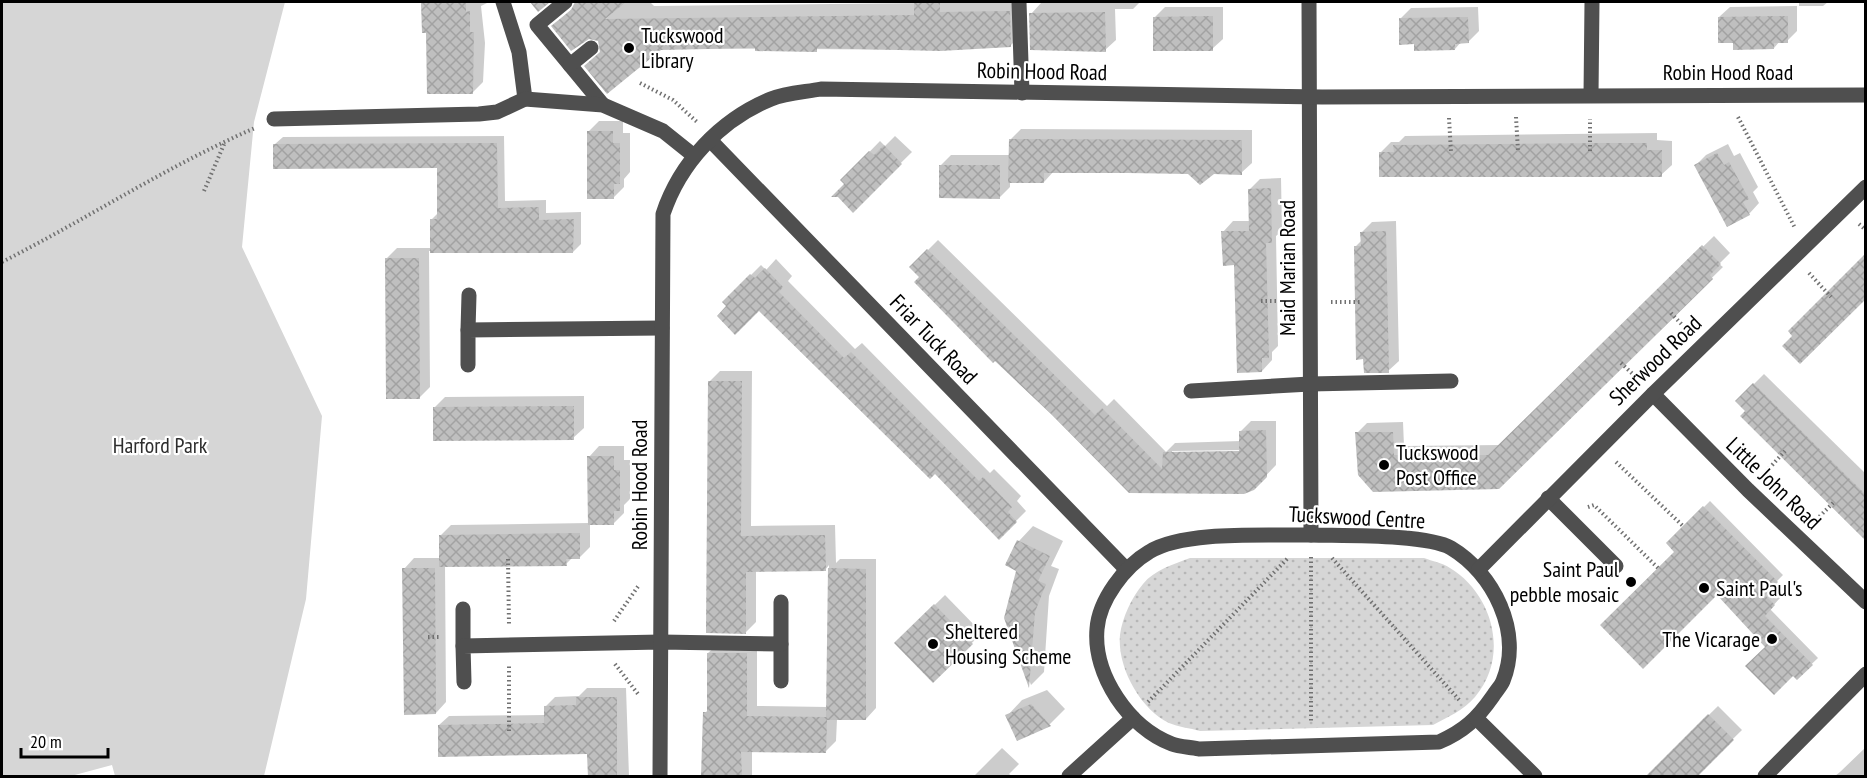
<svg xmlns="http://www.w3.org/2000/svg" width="1867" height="778" font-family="'PT Sans Narrow',sans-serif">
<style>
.grass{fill:url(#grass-dots)}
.park{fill:#d6d6d6}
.shadow{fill:#0003;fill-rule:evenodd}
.building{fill:url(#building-cross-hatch)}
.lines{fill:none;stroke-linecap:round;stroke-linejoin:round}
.path{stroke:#717171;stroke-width:4;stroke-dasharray:1.5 3;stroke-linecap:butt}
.minor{stroke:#4f4f4f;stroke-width:15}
.poi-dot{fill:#000;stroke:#fff;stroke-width:2}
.labels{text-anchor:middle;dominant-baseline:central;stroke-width:4.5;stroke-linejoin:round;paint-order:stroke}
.poi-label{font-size:22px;fill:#000;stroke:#fff;text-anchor:start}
.street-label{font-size:22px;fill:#000;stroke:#fff}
.park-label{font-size:22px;fill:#2d2d2d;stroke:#fff}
</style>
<defs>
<pattern id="grass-dots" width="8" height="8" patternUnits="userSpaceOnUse" patternTransform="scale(1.5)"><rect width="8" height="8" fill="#d6d6d6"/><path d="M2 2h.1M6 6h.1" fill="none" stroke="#b6b6b6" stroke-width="1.8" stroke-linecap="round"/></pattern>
<pattern id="building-cross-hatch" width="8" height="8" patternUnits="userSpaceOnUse" patternTransform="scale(1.5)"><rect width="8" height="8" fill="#bfbfbf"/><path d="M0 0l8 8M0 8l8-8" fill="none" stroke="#a2a2a2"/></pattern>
</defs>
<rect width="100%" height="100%" fill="#fff"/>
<path class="grass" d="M 1190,558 L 1424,558 C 1432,561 1443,563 1450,568 C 1493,594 1510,656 1475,697 C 1464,710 1448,717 1433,725 L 1200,731 C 1190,728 1178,727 1169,723 C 1140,709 1117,667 1120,635 C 1122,618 1132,597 1143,584 C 1154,570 1174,564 1190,558 Z"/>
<polygon class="park" points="2,2 285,2 254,122 242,247 322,416 306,599 264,776 115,776 112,765 71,776 2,776"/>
<g class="shadow">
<polygon points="421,2 489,2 481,6 485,43 483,82 473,92 428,32 424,32"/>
<polygon points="575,2 650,2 654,6 1022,2 1023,33 1010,46 940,50 660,48 601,51 599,40 553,26 576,5"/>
<polygon points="1098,2 1140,2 1133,9 1115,9 1116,40 1105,50 1031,14 1041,3"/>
<polygon points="1799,2 1828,2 1823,6 1799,6"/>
<polygon points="1797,6 1797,31 1787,41 1780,41 1774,48 1719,17 1730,7"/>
<polygon points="1165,7 1223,7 1223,39 1212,49 1154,18"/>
<polygon points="1478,7 1479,31 1468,42 1461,42 1455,49 1415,43 1400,19 1411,8"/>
<polygon points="599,121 623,121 623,133 630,133 630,172 624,179 624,187 614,197 588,132"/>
<polygon points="1021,129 1252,130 1252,163 1241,173 1054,171 1044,182 1010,181 1010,187 1000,197 941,165 951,155 1010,155 1010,140"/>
<polygon points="1657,133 1657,140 1672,141 1672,165 1661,175 1380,153 1391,142 1399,142 1405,136"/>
<polygon points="504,136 505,201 546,200 546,213 581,212 581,244 573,252 429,251 430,387 419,398 387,258 397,248 432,248 432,219 438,213 438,167 275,144 283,137"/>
<polygon points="895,136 912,152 853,210 846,184 842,180 880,141 885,146"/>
<polygon points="1728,144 1734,156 1740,153 1758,187 1753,192 1759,203 1749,214 1696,165 1706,155"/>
<polygon points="1281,178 1282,231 1276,236 1278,346 1272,352 1272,360 1262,371 1236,264 1223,232 1233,221 1250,221 1250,189 1260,179"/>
<polygon points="1396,221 1399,361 1388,371 1355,247 1362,240 1362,232 1372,222"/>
<polygon points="1714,236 1730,253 1719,264 1723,267 1498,487 1359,474 1357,433 1367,423 1403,422 1404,446 1500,445"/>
<path d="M 938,240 L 1107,406 L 1114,399 L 1166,452 L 1175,443 L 1241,441 L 1240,432 L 1251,421 L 1276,421 L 1276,465 L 1253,489 L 1130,491 L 911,267 ZM 1247,450 L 1247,453 L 1172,454 L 1172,451 Z"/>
<polygon points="776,259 792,276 788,281 855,349 862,343 990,473 994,469 1021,496 1017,501 1026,511 999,538 935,472 759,309 728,306 724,302 761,265 766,270"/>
<polygon points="720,371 752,371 751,526 835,525 836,563 840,559 876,559 876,708 866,719 837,719 836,741 826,751 752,751 752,776 710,776 705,713 709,709 708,653 719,643 757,643 757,706 828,707 829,565 825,570 756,571 756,622 746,632 709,382"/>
<polygon points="1764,374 1866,474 1866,538 1737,401"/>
<polygon points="584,396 584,428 573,438 434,408 445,397"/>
<polygon points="599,446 624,446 624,460 630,460 630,499 624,505 624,513 613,524 590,524 590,547 580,557 573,557 566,564 445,565 446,702 436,713 404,569 414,558 440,558 440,536 451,525 589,523 589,457"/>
<polygon points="1710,501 1783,575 1770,588 1780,598 1770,609 1818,658 1797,678 1668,543"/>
<polygon points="1033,526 1063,541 1051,566 1059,569 1049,596 1044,672 1031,685 1006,618 1018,570 1019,541"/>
<polygon points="945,595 982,633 933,681 896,643"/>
<polygon points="587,688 626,688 629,776 589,776 589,753 439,725 449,716 546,715 546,706 555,697 579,696"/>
<polygon points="1047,690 1065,709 1050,724 1017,739 1007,716 1022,700"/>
<polygon points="1718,706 1742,730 1695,776 1654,769"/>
<polygon points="1866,747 1866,776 1835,776 1840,772"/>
<polygon points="1002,748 1019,764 1009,774 1012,776 974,776"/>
</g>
<g class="building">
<polygon points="421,2 466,2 466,12 470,11 470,32 474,32 473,94 427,94 426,33 422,33"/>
<polygon points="530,2 550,2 538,12"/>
<polygon points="575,2 626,2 605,19 914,15 914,2 940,2 940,12 1010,11 1011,47 940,51 817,48 817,52 755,51 755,48 661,50 607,94 584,66 600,52 598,41 589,39 571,51 551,26 571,10"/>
<polygon points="1105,12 1106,52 1030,50 1029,13"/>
<polygon points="1213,16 1213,51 1153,51 1153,17"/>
<polygon points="1788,16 1788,43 1774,43 1774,49 1733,50 1733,43 1718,43 1718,17"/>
<polygon points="1468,17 1469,43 1455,44 1455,50 1414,51 1414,44 1399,45 1399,18"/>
<polygon points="587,131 613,131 613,143 620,143 620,184 614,184 614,199 587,199"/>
<polygon points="1009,139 1242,140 1242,175 1214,174 1200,185 1188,174 1128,173 1044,173 1044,183 1008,183"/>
<polygon points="497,143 498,208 539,207 539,220 574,219 573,253 430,253 430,219 437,219 437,168 273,169 273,144"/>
<polygon points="1605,143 1647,143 1647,150 1662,150 1662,177 1379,177 1379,152 1394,152 1393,145"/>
<polygon points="884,145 902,164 853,213 838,197 831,197 844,184 840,180 869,151 874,155"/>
<polygon points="1717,153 1724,165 1729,162 1749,199 1743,202 1750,215 1727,227 1694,165"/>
<polygon points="939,165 1000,165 1000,199 939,198"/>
<polygon points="1271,188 1272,243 1266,243 1269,358 1262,358 1262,372 1237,373 1234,265 1223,266 1221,231 1249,231 1248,189"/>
<polygon points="1386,231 1389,373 1364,373 1363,359 1356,360 1354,246 1361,246 1360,232"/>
<polygon points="1702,245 1721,264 1710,275 1713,279 1499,489 1373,492 1358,475 1355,432 1393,432 1394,455 1488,455"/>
<polygon points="927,249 1095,415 1102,408 1162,469 1163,452 1239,451 1239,431 1266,430 1267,477 1254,490 1244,494 1129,493 1052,415 995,361 993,363 914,282 919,277 909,267"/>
<polygon points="1866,253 1866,299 1800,364 1782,346 1792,336 1788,331"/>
<polygon points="385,258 419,258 420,399 386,399"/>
<polygon points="765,268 783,287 779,292 844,358 851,352 979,481 983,477 1012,507 1008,512 1017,522 999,540 935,474 930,479 759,311 735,335 717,316 726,306 722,302 750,274 755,278"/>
<polygon points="708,381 742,381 741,536 825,535 826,571 746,572 746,634 706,633"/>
<polygon points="1753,383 1866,495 1866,541 1740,416 1745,411 1735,401"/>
<polygon points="574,406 574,440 433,441 433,407"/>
<polygon points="587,456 614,456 614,470 620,470 620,511 614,511 614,525 588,525"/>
<polygon points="1703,506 1778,582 1765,595 1775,605 1765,616 1813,665 1797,680 1793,676 1774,695 1745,666 1765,647 1717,595 1643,669 1600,625 1674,552 1666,543"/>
<polygon points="580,533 580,559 566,559 567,566 439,567 439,535"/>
<polygon points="1017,540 1050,556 1038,581 1046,584 1035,612 1029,688 1004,618 1016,571 1005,565"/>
<polygon points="402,568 435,568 436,714 404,715"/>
<polygon points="828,568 866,569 866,720 827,720 826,753 741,752 742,777 701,777 703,712 707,712 707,653 747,653 747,716 826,717"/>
<polygon points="934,604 973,644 933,683 894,643"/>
<polygon points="576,697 617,697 617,777 588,777 587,754 438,757 438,725 544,723 544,706 576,705"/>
<polygon points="1031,704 1051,726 1017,741 1005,715"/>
<polygon points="1708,714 1734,740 1697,777 1645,777"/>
</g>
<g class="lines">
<g class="path">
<polyline points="640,83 673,100 697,122"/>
<polyline points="1516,117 1518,151"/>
<polyline points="1738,117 1795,228"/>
<polyline points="1449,118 1451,152"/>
<polyline points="1590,151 1590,119"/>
<polyline points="204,191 225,142"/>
<polyline points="1859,224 1866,230"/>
<path d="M 2,262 C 87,219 167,166 255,128"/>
<polyline points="1809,273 1831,297"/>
<polyline points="1261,301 1290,301"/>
<polyline points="1331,302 1362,302"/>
<polyline points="1671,313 1687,330"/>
<polyline points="1621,363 1638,379"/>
<polyline points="1616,462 1683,526"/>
<polyline points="1763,475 1785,451"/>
<polyline points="1588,507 1594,505 1658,568"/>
<polyline points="1813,523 1835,501"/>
<polyline points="1311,557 1311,723"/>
<polyline points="1332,558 1461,702"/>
<polyline points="508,559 509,625"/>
<polyline points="614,621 639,585"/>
<polyline points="428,637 441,637"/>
<polyline points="615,664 638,694"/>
<polyline points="1148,702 1289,557"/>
<polyline points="509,731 509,665"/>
</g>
<g class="minor">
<polyline points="503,2 519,52 525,99"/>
<polyline points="565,2 537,25 603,105"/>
<polyline points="1019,2 1022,93"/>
<polyline points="1309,2 1311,535"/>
<polyline points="570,65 591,48"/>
<polyline points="1591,95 1592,2"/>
<polyline points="274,119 479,114 497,112 525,99 603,105 663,131 693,155"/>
<polyline points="710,140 1126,569"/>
<polyline points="468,330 469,295"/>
<polyline points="468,365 468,330 662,328"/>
<polyline points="1191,391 1310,384 1451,381"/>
<polyline points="1653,394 1748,490 1866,602"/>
<polyline points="1548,498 1616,566"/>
<path d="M 1311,535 C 1342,536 1427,534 1451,548 C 1493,573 1523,632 1503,681 C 1501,686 1496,691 1493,696 C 1477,719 1464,731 1439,742 L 1199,749 C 1190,747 1180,747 1172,744 C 1129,728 1093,675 1097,629 C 1099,600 1125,566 1149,552 C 1184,530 1269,536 1311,535 Z"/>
<polyline points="1479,569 1653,394 1866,187"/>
<polyline points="463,609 463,646"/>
<polyline points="781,681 781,644"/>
<polyline points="464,682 463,646 661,642 781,644 781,602"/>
<polyline points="1477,719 1535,776"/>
<path d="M 660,776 L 663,214 C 680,163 720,120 771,99 C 785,93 805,92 821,89 L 1322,97 L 1866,95"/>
<polyline points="1069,776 1133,718"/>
<polyline points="1765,776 1866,674"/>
</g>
</g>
<g class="poi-dot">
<circle cx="629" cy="48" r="6"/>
<circle cx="1384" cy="465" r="6"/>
<circle cx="1631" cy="582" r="6"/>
<circle cx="1704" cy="588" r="6"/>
<circle cx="1772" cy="639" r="6"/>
<circle cx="933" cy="644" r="6"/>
</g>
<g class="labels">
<g class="poi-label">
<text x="641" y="35">Tuckswood<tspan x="641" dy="25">Library</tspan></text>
<text x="1396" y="452">Tuckswood<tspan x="1396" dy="25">Post Office</tspan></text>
<text x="1619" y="569" text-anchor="end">Saint Paul<tspan x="1619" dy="25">pebble mosaic</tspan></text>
<text x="1716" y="588">Saint Paul's</text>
<text x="945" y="631">Sheltered<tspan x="945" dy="25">Housing Scheme</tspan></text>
<text x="1760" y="639" text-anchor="end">The Vicarage</text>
</g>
<g class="street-label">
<text transform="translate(1042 71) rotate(1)">Robin Hood Road</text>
<text x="1728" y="72">Robin Hood Road</text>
<text transform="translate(1287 268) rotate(-90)">Maid Marian Road</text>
<text transform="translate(934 339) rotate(46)">Friar Tuck Road</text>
<text transform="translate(1655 360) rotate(-44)">Sherwood Road</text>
<text transform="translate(1774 483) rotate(44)">Little John Road</text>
<text transform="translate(639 485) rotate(-90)">Robin Hood Road</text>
<text transform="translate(1357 517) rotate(3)">Tuckswood Centre</text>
</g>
<g class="park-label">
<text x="160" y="445">Harford Park</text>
</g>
</g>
<rect width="1867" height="778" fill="none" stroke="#000000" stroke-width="6"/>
<path d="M21 748v9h87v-9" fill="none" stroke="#000000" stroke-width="3"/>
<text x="30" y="748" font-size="18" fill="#000000" stroke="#ffffff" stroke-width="4.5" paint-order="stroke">20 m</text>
</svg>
